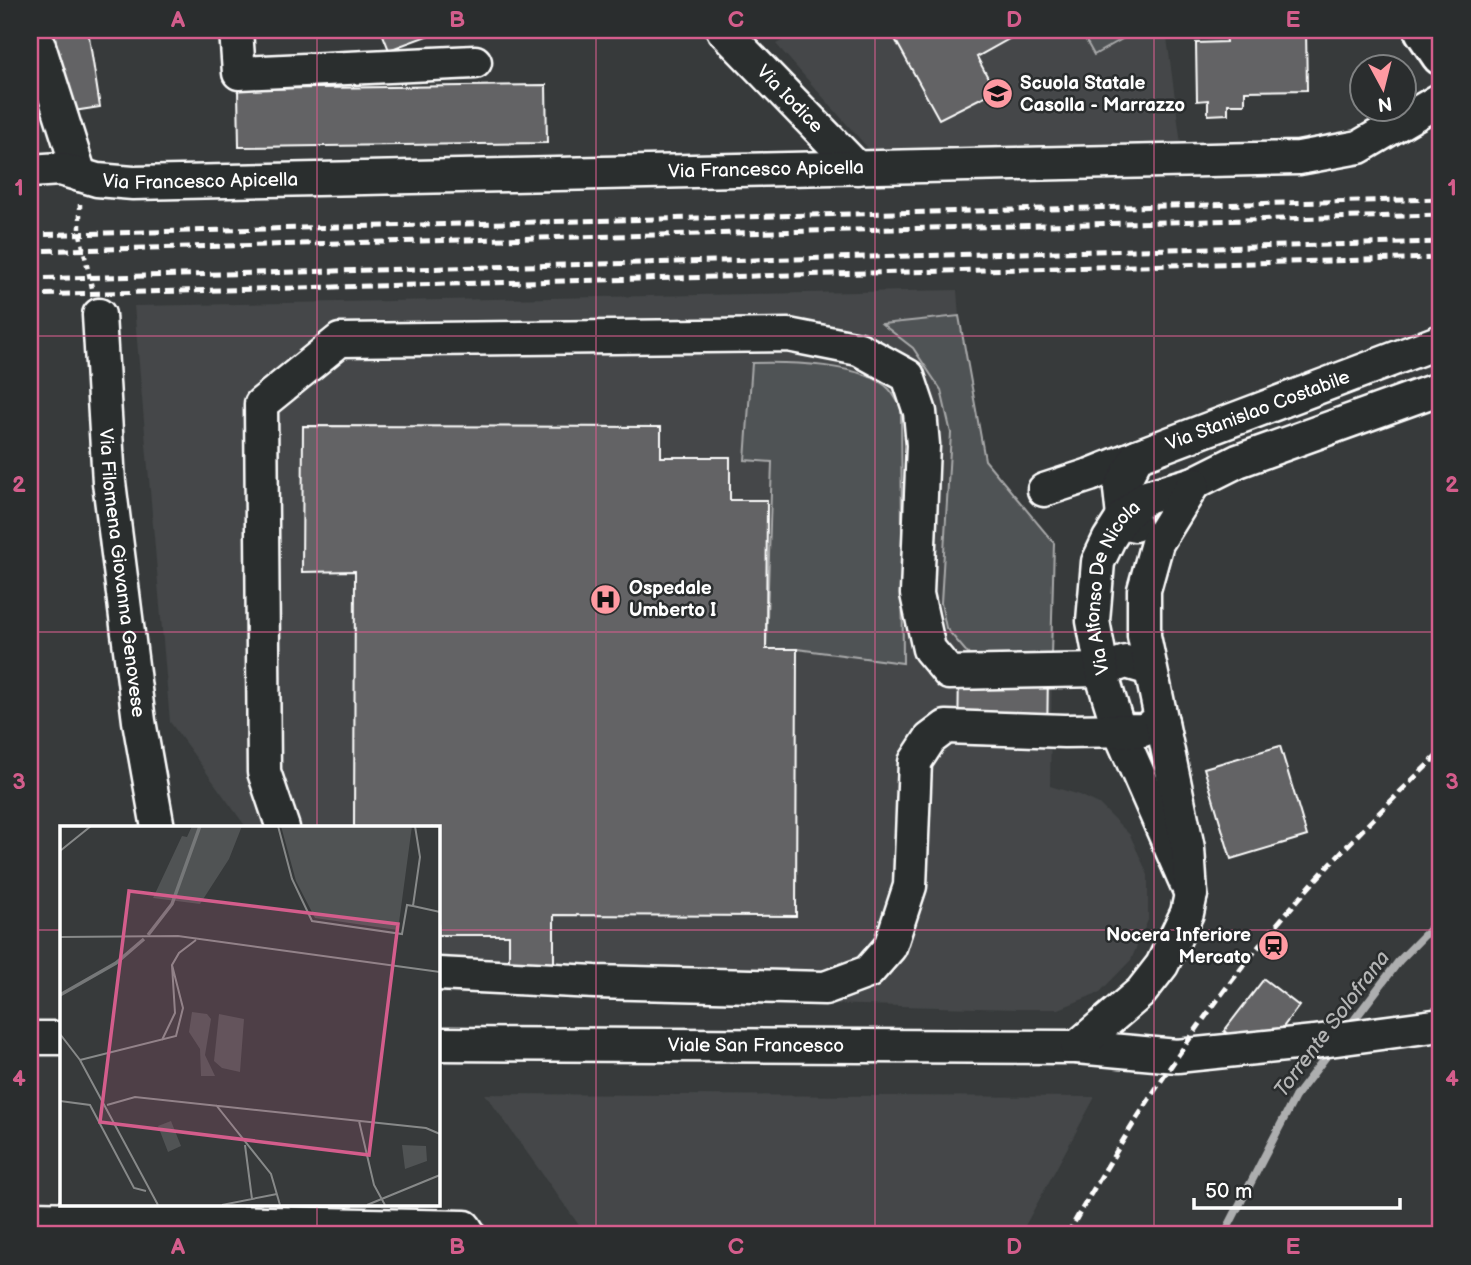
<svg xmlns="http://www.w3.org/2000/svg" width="1471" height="1265" font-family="'Balsamiq Sans',sans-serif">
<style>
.built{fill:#444748}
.green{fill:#505354;stroke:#a8a9aa;stroke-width:2}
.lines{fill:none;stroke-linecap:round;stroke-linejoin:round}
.stream{stroke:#adaeaf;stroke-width:8}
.building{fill:#636465;stroke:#fff;stroke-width:2}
.minor-casing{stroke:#fff;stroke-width:37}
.major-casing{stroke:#fff;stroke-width:44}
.path{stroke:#fff;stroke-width:4.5;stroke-dasharray:5 5;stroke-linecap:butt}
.minor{stroke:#2a2d2e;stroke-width:32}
.major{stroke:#2a2d2e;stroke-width:38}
.rail{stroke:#fff;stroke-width:5;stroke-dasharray:10 5;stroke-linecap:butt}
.grid{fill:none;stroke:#d45d8c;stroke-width:2;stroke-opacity:0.55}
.labels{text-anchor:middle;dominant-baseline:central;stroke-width:5;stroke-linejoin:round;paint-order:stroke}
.poi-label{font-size:19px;font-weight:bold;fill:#fff;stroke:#2a2d2e;text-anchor:start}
.street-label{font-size:19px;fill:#fff;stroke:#2a2d2e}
.water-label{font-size:21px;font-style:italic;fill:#b4b5b5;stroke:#2a2d2e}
.inset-river{fill:none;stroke:#767879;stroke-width:3.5}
.inset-road{fill:none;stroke:#878989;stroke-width:2}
.view{fill:#d45d8c;fill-opacity:0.15;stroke:#d45d8c;stroke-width:3.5}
.inset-edge{fill:none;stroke:#fff;stroke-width:3.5}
.neatline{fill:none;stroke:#d45d8c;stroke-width:2.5}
.grid-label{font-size:23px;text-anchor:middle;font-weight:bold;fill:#d45d8c}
</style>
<rect width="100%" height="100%" fill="#373a3b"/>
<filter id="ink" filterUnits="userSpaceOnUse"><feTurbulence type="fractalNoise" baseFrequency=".0143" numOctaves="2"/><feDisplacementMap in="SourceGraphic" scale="14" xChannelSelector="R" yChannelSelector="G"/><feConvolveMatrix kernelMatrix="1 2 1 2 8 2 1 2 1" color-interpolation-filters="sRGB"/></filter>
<g filter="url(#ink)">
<g class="built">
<polygon points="803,30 1166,30 1181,144 874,155 776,44"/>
<polygon points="957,290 959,316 985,460 1054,543 1050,786 1080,795 1099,804 1130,835 1148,875 1148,920 1131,960 1100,992 1059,1009 1015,1009 438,994 438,828 246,827 170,722 134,306"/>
<polygon points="485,1094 1095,1097 1020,1235 586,1235"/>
</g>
<g class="green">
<polygon points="1080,30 1138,30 1094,55"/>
<polygon points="959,316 985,460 1054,543 1051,655 969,655 946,628 941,603 951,433 941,390 913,348 882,324"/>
<path d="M 752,363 C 788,362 863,363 889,389 C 894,394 897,401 901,407 L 903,663 L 797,649 L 766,649 L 772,462 L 745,460 Z"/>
</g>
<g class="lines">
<g class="stream">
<polyline points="1348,1028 1399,961 1441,918"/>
<polyline points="1227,1235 1229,1225 1295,1097 1331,1050"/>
</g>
</g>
<g class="building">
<polygon points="54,30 88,30 100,107 67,112"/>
<polygon points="381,30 434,30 435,33 389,50"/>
<polygon points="507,30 530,30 509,37"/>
<polygon points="890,30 1025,30 977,57 995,91 939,119"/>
<polygon points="1225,30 1306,30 1307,90 1245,91 1245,104 1228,104 1228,114 1208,115 1208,100 1197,101 1196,43 1226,42"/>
<polygon points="546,85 547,143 239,147 238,89"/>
<polygon points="303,426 661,427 661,457 730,457 730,500 767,500 766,649 797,649 796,916 554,915 554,967 509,967 509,935 438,935 438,828 354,828 355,571 302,572"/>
<polygon points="959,666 1048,667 1047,746 958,745"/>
<polygon points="1280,746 1307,836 1231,859 1204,768"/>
<polygon points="1264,979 1299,1006 1274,1039 1240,1043 1224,1031"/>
</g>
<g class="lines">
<defs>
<g id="minor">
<polyline points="34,30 80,175"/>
<polyline points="236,30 239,73 475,62"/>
<path id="s1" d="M 723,30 L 857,168"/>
<path id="s2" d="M 30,171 L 60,169 L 97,180 L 133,183 L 1299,158 L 1359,147 L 1441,99"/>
<path id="s3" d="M 99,315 L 109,482 L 139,721 L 158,828"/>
<polyline points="1044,490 1090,475 1137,456"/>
<path id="s4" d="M 1134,525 L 1123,517 L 1120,489 L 1137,456 L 1441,341"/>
<polyline points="283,828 264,772 261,404 340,340 788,335 859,349 908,376 920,412 923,445 917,594 929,649 949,673 1102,670 1126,662 1150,669"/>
<path id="s5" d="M 1191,894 L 1119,730 L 1105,685 L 1093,621 L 1098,562 L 1109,539 L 1123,517 L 1146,497 L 1194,483 L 1238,461 L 1441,388"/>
<polyline points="438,974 595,982 825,988 868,972 890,947 910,886 915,762 930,739 946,727 1064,731 1143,730 1162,721"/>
<polyline points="30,1038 61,1038"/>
<path id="s6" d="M 438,1044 L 1077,1047 L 1177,1056 L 1314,1042 L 1441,1025"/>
<polyline points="1077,1047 1141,992 1162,965 1187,913 1191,894 1188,848 1144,636 1144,590 1157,543 1194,483"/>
<polyline points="30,1218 465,1227 470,1235"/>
</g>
<polyline id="major" points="1424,30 1441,55"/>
</defs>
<use href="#minor" class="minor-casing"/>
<use href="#major" class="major-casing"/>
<polyline class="path" points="80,204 80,234 92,288"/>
<use href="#minor" class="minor"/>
<use href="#major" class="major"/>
<g class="rail">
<polyline points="30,235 1441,199"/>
<polyline points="30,251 1441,215"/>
<polyline points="30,279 1441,242"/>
<polyline points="30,295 1441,258"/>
<path d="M 1067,1235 C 1127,1130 1192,1027 1269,934 C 1322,869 1381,810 1441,752"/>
</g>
</g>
</g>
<path class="grid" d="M 317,30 L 317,828M 596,30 L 596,1235M 875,30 L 875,1235M 1154,30 L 1154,1235M 30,336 L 1441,336M 30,632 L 1441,632M 30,930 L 61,930M 438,930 L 1441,930M 317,1204 L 317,1235"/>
<defs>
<symbol id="school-disc" viewBox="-11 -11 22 22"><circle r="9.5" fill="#ff9aa2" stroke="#2a2d2e"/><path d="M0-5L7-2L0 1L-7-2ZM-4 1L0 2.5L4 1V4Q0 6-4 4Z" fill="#111"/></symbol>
<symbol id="hospital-disc" viewBox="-11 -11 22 22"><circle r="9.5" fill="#ff9aa2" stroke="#2a2d2e"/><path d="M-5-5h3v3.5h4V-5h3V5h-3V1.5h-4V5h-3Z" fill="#111"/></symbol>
<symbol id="station-disc" viewBox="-11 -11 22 22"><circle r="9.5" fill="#ff9aa2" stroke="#2a2d2e"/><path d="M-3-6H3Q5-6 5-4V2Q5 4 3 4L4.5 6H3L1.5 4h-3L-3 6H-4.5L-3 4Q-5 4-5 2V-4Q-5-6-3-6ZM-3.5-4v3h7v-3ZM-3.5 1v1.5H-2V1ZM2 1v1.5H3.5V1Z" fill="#111"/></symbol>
</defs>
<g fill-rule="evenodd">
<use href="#school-disc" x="980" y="76" width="35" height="35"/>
<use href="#hospital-disc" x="588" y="582" width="35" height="35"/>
<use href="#station-disc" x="1256" y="928" width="35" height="35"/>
</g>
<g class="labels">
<g class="poi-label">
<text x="1020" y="83">Scuola Statale<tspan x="1020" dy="22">Casolla - Marrazzo</tspan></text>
<text x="629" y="588">Ospedale<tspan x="629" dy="22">Umberto I</tspan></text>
<text x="1251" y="935" text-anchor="end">Nocera Inferiore<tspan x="1251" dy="22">Mercato</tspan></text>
</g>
<g class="street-label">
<text stroke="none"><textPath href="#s1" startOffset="96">Via Iodice</textPath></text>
<text stroke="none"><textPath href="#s2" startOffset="738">Via Francesco Apicella</textPath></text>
<text stroke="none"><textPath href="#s2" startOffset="172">Via Francesco Apicella</textPath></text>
<text stroke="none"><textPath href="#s4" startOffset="208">Via Stanislao Costabile</textPath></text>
<text stroke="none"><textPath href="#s3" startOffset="259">Via Filomena Giovanna Genovese</textPath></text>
<text stroke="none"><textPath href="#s5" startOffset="329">Via Alfonso De Nicola</textPath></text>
<text stroke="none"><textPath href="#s6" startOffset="318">Viale San Francesco</textPath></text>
</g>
<g class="water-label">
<text transform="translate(1332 1024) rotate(-53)">Torrente Solofrana</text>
</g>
</g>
<g transform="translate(60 826)">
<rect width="380" height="380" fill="#373a3b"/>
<path d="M 132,0 L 182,0 L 169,33 L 140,78 L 93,72 L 122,10 L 127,11 ZM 221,0 L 352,0 L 338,104 L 255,92 L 236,55 ZM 132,186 L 147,188 L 151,193 L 145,229 L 155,250 L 141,250 L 140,223 L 129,206 ZM 159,188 L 184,193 L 180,246 L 162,242 L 154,235 ZM 111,295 L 121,320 L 108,326 L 98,300 ZM 342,319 L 366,320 L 367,335 L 345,343 Z" fill="#505354"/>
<path class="inset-river" d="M 88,109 L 112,78 L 140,0M 0,169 L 56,137 L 84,113"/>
<path class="inset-road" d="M 218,0 L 232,53 L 252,95 L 342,108 L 347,79 L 353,80M 0,25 L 31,0M 353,80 L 360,31 L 355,0M 353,80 L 380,86M 0,111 L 118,110 L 380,146M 0,208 L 20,234 L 98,379M 102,214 L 115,187 L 112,139 L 119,127 L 136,114M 20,234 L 116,210 L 123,182 L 112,139M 0,275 L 30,279 L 74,362 L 86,365M 47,279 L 75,271 L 366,302 L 380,308M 156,279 L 211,348 L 220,379M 299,295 L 314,359 L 325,379M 185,319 L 192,373M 162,379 L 217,368M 307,379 L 380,349"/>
<path class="view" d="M 69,65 L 338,98 L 309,329 L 40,296 Z"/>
<rect width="380" height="380" class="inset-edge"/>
</g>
<rect width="1471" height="1265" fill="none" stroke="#2a2d2e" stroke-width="77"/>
<g transform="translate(1383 88) rotate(173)"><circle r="33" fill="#2a2d2e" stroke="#7f8182" stroke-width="2"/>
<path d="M0-5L12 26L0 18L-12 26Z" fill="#ff9aa2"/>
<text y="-10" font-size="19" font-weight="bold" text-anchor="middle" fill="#ffffff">N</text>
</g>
<path d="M1194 1198v10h206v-10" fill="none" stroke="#ffffff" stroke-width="3.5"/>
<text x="1205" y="1198" font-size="21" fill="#ffffff" stroke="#2a2d2e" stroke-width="5" paint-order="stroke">50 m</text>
<rect x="38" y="38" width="1394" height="1188" class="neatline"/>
<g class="grid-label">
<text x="178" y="27">A</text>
<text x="457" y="27">B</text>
<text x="736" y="27">C</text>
<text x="1014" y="27">D</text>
<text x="1293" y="27">E</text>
<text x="19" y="195">1</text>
<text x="1452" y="195">1</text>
<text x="19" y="492">2</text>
<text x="1452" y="492">2</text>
<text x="19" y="789">3</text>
<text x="1452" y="789">3</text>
<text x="19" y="1086">4</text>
<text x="1452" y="1086">4</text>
<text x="178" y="1254">A</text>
<text x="457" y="1254">B</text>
<text x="736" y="1254">C</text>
<text x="1014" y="1254">D</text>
<text x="1293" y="1254">E</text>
</g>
</svg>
